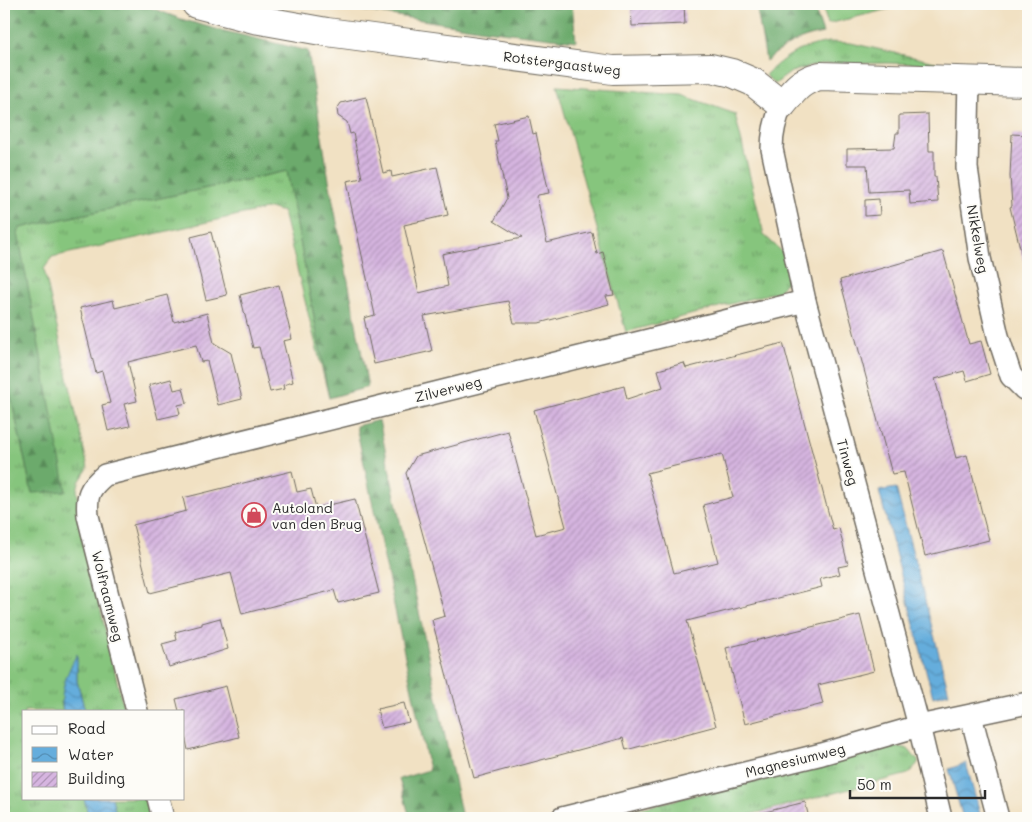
<svg xmlns="http://www.w3.org/2000/svg" width="1032" height="822" font-family="Mali,sans-serif">
<style>
.grass{fill:url(#grass-tufts);stroke:#587854}
.forest{fill:url(#forest-firs);stroke:#4c6a4c}
.park{fill:#86c57d;stroke:#587854}
.water{fill:url(#water-waves);stroke:#486c84}
.building{fill:url(#building-hatch);fill-rule:evenodd}
.lines{fill:none;stroke-linecap:round;stroke-linejoin:round}
.minor-casing{stroke:#706b60;stroke-width:24}
.tertiary-casing{stroke:#706b60;stroke-width:30}
.minor{stroke:#fff;stroke-width:21}
.tertiary{stroke:#fff;stroke-width:28}
.labels{text-anchor:middle;dominant-baseline:central;stroke-width:4;stroke-linejoin:round;paint-order:stroke}
.street-label{font-size:14px;fill:#2b2b2b;stroke:#fdfcf7}
.poi-label{font-size:14px;fill:#2b2b2b;stroke:#fdfcf7;text-anchor:start}
</style>
<defs>
<pattern id="grass-tufts" width="24" height="20" patternUnits="userSpaceOnUse" patternTransform="scale(1.25)"><rect width="24" height="20" fill="#86c57d"/><path d="M3 7l-1-3M5 7V3M7 7l1-3M15 17l-1-3M17 17v-4M19 17l1-3" fill="none" stroke="#6ea067"/></pattern>
<pattern id="forest-firs" width="22" height="20" patternUnits="userSpaceOnUse" patternTransform="scale(1.25)"><rect width="22" height="20" fill="#6caa6c"/><path d="M5 1l3.5 6h-7zM16 11l3.5 6h-7z" fill="#598b59"/></pattern>
<pattern id="water-waves" width="16" height="10" patternUnits="userSpaceOnUse" patternTransform="scale(1.25)"><rect width="16" height="10" fill="#65addc"/><path d="M0 5q4-4 8 0t8 0" fill="none" stroke="#538db3"/></pattern>
<pattern id="building-hatch" width="6" height="6" patternUnits="userSpaceOnUse" patternTransform="scale(1.25)"><rect width="6" height="6" fill="#d6b5e0"/><path d="M-1 1l2-2M0 6l6-6M5 7l2-2" fill="none" stroke="#ae93b6"/></pattern>
</defs>
<rect width="100%" height="100%" fill="#fdfcf7"/>
<filter id="ink" filterUnits="userSpaceOnUse"><feTurbulence type="fractalNoise" baseFrequency=".02" numOctaves="2"/><feDisplacementMap in="SourceGraphic" scale="10" xChannelSelector="R" yChannelSelector="G"/><feConvolveMatrix kernelMatrix="1 2 1 2 8 2 1 2 1" color-interpolation-filters="sRGB"/></filter>
<filter id="wash" filterUnits="userSpaceOnUse"><feTurbulence type="fractalNoise" baseFrequency=".0096" numOctaves="4" result="noise"/><feDisplacementMap in="SourceGraphic" scale="20" xChannelSelector="R" yChannelSelector="G"/><feGaussianBlur stdDeviation="1.12" result="paint"/><feColorMatrix in="noise" values="0 0 0 0 0 0 0 0 0 0 0 0 0 0 0 0 0 1.4 0 .05"/><feComposite in="paint" operator="in"/></filter>
<g filter="url(#wash)">
<rect width="100%" height="100%" fill="#f1e1c3"/>
<g class="grass">
<path d="M 829,42 L 851,43 L 948,65 L 887,63 L 820,64 L 791,72 L 775,84 L 765,75 C 788,54 798,48 829,42 Z"/>
<polygon points="557,86 682,95 735,114 764,235 789,258 793,274 779,291 626,332"/>
<polygon points="287,171 329,398 283,212 270,208 52,257 44,269 88,468 79,482 77,490 82,529 124,711 85,711 77,681 77,655 61,702 63,711 24,711 24,798 84,798 89,818 4,818 4,365 32,493 18,233 20,228"/>
<polygon points="896,746 908,749 919,762 908,774 737,818 601,818"/>
<polygon points="112,798 145,798 150,818 117,818"/>
</g>
<g class="forest">
<polygon points="4,4 141,4 181,19 216,29 308,51 329,180 368,387 329,398 287,171 20,228 18,233 66,491 32,493 4,365"/>
<polygon points="321,4 572,4 576,41 485,30"/>
<path d="M 756,4 L 813,4 L 823,33 C 798,38 785,45 766,61 Z"/>
<polygon points="379,420 462,818 410,818 399,779 429,770 356,426"/>
</g>
<polygon class="park" points="821,4 909,4 828,24"/>
<g class="water">
<polygon points="896,488 949,693 933,697 879,491"/>
<path d="M 77,654 L 77,681 L 85,711 L 63,711 C 59,690 68,671 77,654 Z"/>
<polygon points="966,763 981,818 963,818 949,769"/>
<polygon points="84,798 112,798 117,818 89,818"/>
</g>
<g id="blocks">
<g class="building">
<polygon points="631,4 684,4 685,24 632,26"/>
<polygon points="366,97 383,173 391,171 392,177 437,167 448,215 404,225 419,293 448,286 442,254 522,238 494,221 507,198 495,141 498,141 494,124 529,116 533,134 536,133 549,193 538,195 537,197 547,243 592,232 597,254 603,252 614,295 606,296 609,304 539,323 514,323 508,301 424,316 432,351 374,364 364,318 375,315 349,196 350,196 347,181 362,178 353,133 350,134 347,122 338,116 337,109 341,103"/>
<polygon points="928,114 929,151 934,151 934,177 936,177 938,202 910,204 909,190 869,192 867,165 847,165 847,149 894,148 896,133 899,133 899,115"/>
<polygon points="1012,134 1028,135 1028,259 1023,260 1010,207 1012,206 1010,176"/>
<polygon points="879,199 880,215 865,216 865,200"/>
<polygon points="211,232 227,295 206,300 191,237"/>
<polygon points="943,251 969,344 981,341 990,374 967,381 964,371 935,379 956,458 967,455 989,540 925,556 904,472 892,474 840,280"/>
<polygon points="279,285 292,339 283,341 293,382 283,385 284,389 270,392 259,347 253,348 240,295"/>
<polygon points="167,295 174,322 207,313 214,343 231,353 242,399 218,405 207,361 201,362 196,345 128,362 137,401 124,404 130,426 108,431 102,405 110,403 102,371 96,373 80,308 113,300 115,308"/>
<path d="M 783,343 L 833,530 L 839,528 L 848,565 L 838,567 L 840,574 L 820,579 L 822,587 L 687,621 L 716,726 L 626,750 L 623,738 L 474,778 L 432,620 L 445,616 L 406,473 L 416,456 L 508,431 L 536,535 L 566,527 L 534,410 L 624,386 L 627,399 L 663,387 L 658,370 L 684,363 L 686,368 ZM 722,454 L 733,497 L 703,505 L 718,562 L 674,573 L 647,473 Z"/>
<polygon points="171,379 174,390 183,388 187,403 178,405 180,414 158,419 149,385"/>
<polygon points="292,471 297,492 311,489 316,508 355,499 379,593 338,603 334,590 242,614 231,573 150,593 133,525 186,511 183,498"/>
<polygon points="860,615 874,671 818,685 823,704 745,724 726,648"/>
<polygon points="220,618 228,649 169,667 162,644 177,640 175,632 202,625 202,623"/>
<polygon points="226,686 239,737 188,750 184,731 184,711 179,711 176,699"/>
<polygon points="404,703 409,722 382,728 377,709"/>
<polygon points="805,802 809,818 762,818 761,813"/>
</g>
</g>
</g>
<g filter="url(#ink)">
<use href="#blocks" fill-opacity="0" stroke="#706b60" stroke-width="1"/>
<g class="lines">
<defs>
<g id="minor">
<polyline points="969,80 967,168 980,258 998,336 1011,376 1024,389 1028,390"/>
<path d="M 782,105 C 775,120 772,132 772,149 L 805,301 L 919,726 L 941,818"/>
<path d="M 137,711 L 88,516 C 86,495 89,488 105,475 L 805,301"/>
<polyline points="971,716 998,818"/>
<polyline points="158,798 163,818"/>
<polyline points="562,818 822,754 919,726 1028,703"/>
</g>
<path id="tertiary" d="M 196,4 L 254,19 L 327,32 L 613,70 L 711,68 L 732,73 L 753,82 L 782,105 C 795,89 800,81 820,76 L 1028,82"/>
</defs>
<use href="#minor" class="minor-casing"/>
<use href="#tertiary" class="tertiary-casing"/>
<use href="#minor" class="minor"/>
<use href="#tertiary" class="tertiary"/>
</g>
</g>
<defs>
<symbol id="shop-ring" viewBox="-11 -11 22 22"><circle r="9.5" fill="#fdfcf7" stroke="#d1495b" stroke-width="1.5"/><path d="M-5-2.5h2.3a2.7 3.5 0 0 1 5.4 0H5L5.5 6h-11ZM-1.5-2.5h3a1.5 2.3 0 0 0-3 0Z" fill="#d1495b"/></symbol>
</defs>
<g fill-rule="evenodd">
<use href="#shop-ring" x="240" y="501" width="28" height="28"/>
</g>
<g class="labels">
<g class="street-label">
<text transform="translate(562 63) rotate(7)">Rotstergaastweg</text>
<text transform="translate(978 239) rotate(80)">Nikkelweg</text>
<text transform="translate(448 389) rotate(-14)">Zilverweg</text>
<text transform="translate(848 462) rotate(75)">Tinweg</text>
<text transform="translate(108 596) rotate(76)">Wolfraamweg</text>
<text transform="translate(795 760) rotate(-14)">Magnesiumweg</text>
</g>
<g class="poi-label">
<text x="272" y="507">Autoland<tspan x="272" dy="16">van den Brug</tspan></text>
</g>
</g>
<rect width="1032" height="822" fill="none" stroke="#fdfcf7" stroke-width="20"/>
<rect x="22" y="710" width="162" height="90" fill="#fdfcf7" stroke="#a9a8a5"/>
<rect x="32" y="726" width="25" height="8" fill="#ffffff" stroke="#a9a8a5"/>
<text x="68" y="734" font-size="15" fill="#2b2b2b">Road</text>
<rect x="32" y="747" width="25" height="15" fill="url(#water-waves)" stroke="#a9a8a5"/>
<text x="68" y="760" font-size="15" fill="#2b2b2b">Water</text>
<rect x="32" y="772" width="25" height="15" fill="url(#building-hatch)" stroke="#a9a8a5"/>
<text x="68" y="784" font-size="15" fill="#2b2b2b">Building</text>
<path d="M850 790v8h135v-8" fill="none" stroke="#2b2b2b" stroke-width="2.5"/>
<text x="857" y="790" font-size="15" fill="#2b2b2b" stroke="#fdfcf7" stroke-width="4" paint-order="stroke">50 m</text>
</svg>
